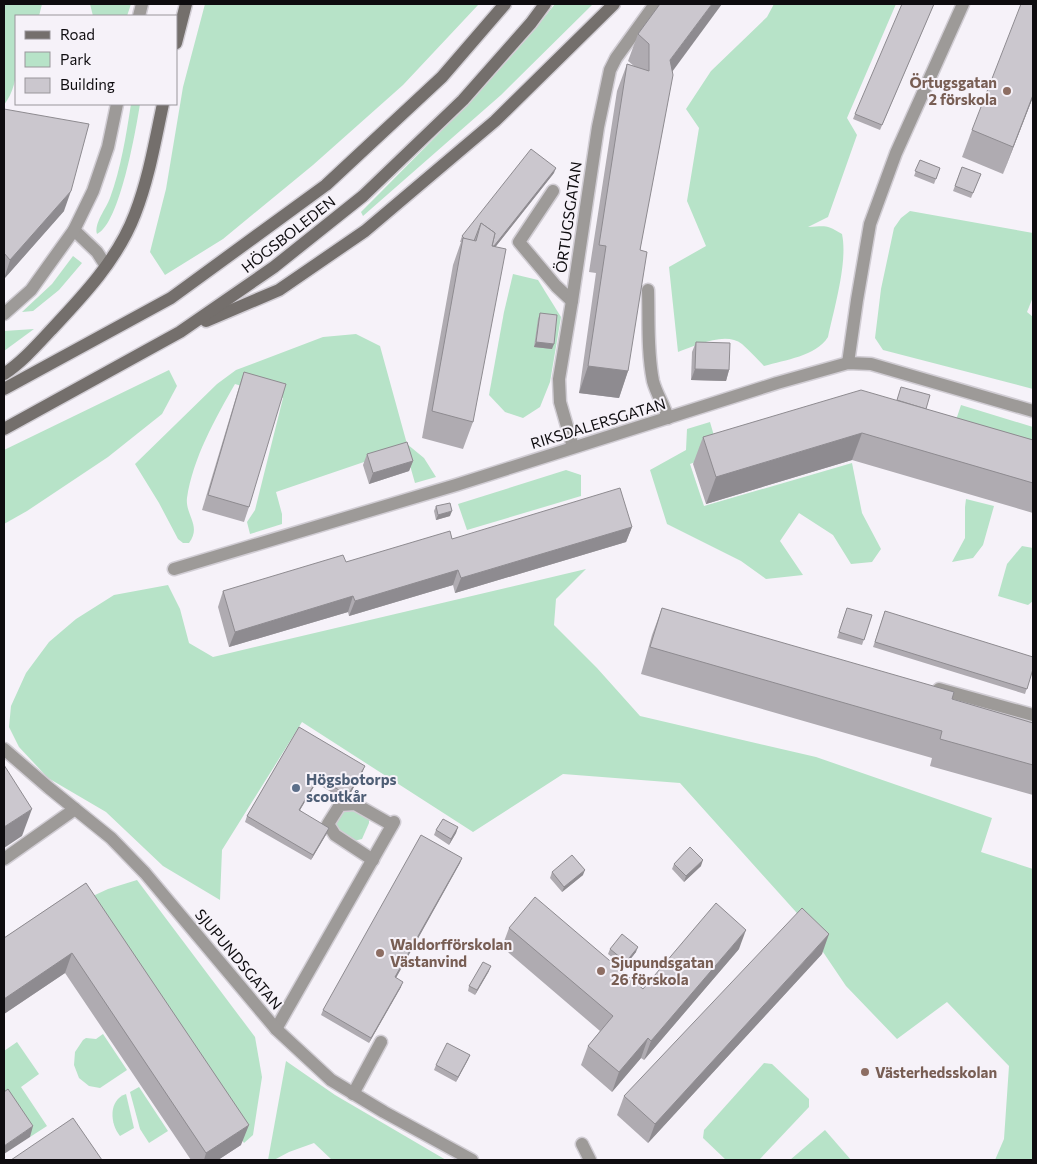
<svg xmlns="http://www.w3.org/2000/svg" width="1037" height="1164" font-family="Commissioner,sans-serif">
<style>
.green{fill:#b7e3c8}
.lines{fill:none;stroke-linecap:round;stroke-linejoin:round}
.service-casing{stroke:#d1cdd4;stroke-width:15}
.minor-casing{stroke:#d1cdd4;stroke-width:15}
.secondary-casing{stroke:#d1cdd4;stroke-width:15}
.service{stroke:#9d9a98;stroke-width:12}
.minor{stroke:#9d9a98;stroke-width:12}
.secondary{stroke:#746f6c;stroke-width:12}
.wall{fill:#afabb1}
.shaded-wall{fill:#8e8b90}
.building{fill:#cbc7ce;stroke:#8e8b90}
.education-dot{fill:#8d6e63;stroke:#f6f2f9;stroke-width:2}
.service-dot{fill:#5c6f8a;stroke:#f6f2f9;stroke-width:2}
.labels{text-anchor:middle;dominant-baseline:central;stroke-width:4;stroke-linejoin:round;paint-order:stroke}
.education-label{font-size:15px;font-weight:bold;fill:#785e54;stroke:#f6f2f9;text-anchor:start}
.street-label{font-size:15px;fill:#0e0c0f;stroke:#f6f2f9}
.service-label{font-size:15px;font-weight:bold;fill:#4e5e75;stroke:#f6f2f9;text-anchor:start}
</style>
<rect width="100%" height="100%" fill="#f6f2f9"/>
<g class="green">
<path d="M 4,4 L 42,4 L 39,16 L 16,16 C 16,45 23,81 4,105 Z"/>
<polygon points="90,4 131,4 127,16 93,16"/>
<polygon points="205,4 479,4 403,85 313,165 223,239 165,275 150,252 166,189 183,87"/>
<path d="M 555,4 L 593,4 L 501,95 L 363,216 L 361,212 C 428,144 496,79 555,4 Z"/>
<path d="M 774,4 L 896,4 L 847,118 L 857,135 L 828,217 L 808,227 C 825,226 826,224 842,234 C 848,262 834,309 828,337 C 816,356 785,360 764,366 C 757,359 750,351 742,344 C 725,331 696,346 678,352 L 669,267 L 706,246 L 687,201 L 699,128 L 686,109 L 711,71 L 767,17 Z"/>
<path d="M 131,104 L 140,104 C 136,129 120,224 97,234 C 94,223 106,209 110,198 C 121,168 126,136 131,104 Z"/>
<polygon points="910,211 1033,233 1033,297 1027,312 1033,317 1033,389 883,350 875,338 881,289 894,228 901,218"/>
<polygon points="73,256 82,263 59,290 33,311 22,312 52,284"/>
<polygon points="513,274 538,280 561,317 550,382 540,407 523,418 505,412 489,395 504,312"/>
<polygon points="34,329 4,351 4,331"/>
<path d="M 356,334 L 380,346 L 407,444 L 424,458 L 436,477 L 415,483 L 405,448 L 276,492 L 282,514 L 282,524 L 250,534 L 247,522 L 255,510 L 283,398 L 235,384 C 215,419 193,458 187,498 C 185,515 202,526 189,543 L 183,543 L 178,539 L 159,503 L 135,464 L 217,384 L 236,370 L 323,337 Z"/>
<polygon points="169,370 177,386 162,414 108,457 27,511 4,524 4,450"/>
<polygon points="961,405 1033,427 1033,451 954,426"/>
<polygon points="710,422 719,453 690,464 704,506 852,463 862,513 881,549 872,562 851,564 833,535 799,513 780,541 803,575 766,579 741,561 667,524 650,470 686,450 687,429"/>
<polygon points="566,470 581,475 581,496 467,530 458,504"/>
<polygon points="966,499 994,506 983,545 973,558 952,562 965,538 965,507"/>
<polygon points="1022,546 1033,548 1033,601 1028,605 998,596 1007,564"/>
<polygon points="586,569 556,599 554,625 597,668 640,716 816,757 992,818 981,852 1033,869 1033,1160 995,1160 1004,1139 1009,1066 947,1002 897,1039 846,986 796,912 680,783 563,774 473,832 302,722 222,850 220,900 163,866 106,812 48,778 19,747 9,727 11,706 26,673 49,642 76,619 114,595 168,585 180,609 189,643 213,657"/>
<polygon points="351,807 369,819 369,823 362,839 354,841 339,833 333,821 341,808"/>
<polygon points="137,880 255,1037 262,1077 253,1135 244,1143 82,901 108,889"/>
<polygon points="103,1034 127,1070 100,1088 89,1086 79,1078 74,1065 75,1052 83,1040 86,1038 96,1039"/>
<polygon points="17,1042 39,1074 21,1087 47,1126 30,1137 4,1099 4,1051"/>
<polygon points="286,1061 335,1095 446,1160 332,1160 314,1143 289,1152 274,1160 268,1160"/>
<polygon points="764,1063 772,1064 809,1099 809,1107 759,1160 726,1160 703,1138 704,1130"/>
<polygon points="139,1087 168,1131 149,1143 140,1129 130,1092"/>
<path d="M 126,1094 L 134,1128 L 120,1136 C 110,1124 108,1100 126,1094 Z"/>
<polygon points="825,1130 851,1160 790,1160"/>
</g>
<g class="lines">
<defs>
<g id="service">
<polyline points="553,191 519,242 556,286 572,301"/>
<path d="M 648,290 C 649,320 647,351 653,381 C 656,393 664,405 668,418"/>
<polyline points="573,447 560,402 559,379 572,301 598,127 610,70 616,58 655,4"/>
<polyline points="373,860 335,835 328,824 340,805 355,804 392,825"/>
<polyline points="276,1029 394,822"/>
<polyline points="353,1094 381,1042"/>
<polyline points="582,1144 590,1160"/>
</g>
<g id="minor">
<polyline points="139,16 142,4"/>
<polyline points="74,230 97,252 106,266"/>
<polyline points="4,314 31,290 74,230 93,191 108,147 117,104"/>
<polyline points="848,363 857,300 870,224 896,153 963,4"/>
<polyline points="174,569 456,485 777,383 848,363 871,364 1033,411"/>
<polyline points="939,689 1033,715"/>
<polyline points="4,749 49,788 111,838 145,873 276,1029 331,1080 384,1112 472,1160"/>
<polyline points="4,859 75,809"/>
</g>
<g id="secondary">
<polyline points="176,43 186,4"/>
<polyline points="206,321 279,290 365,231 495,121 614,4"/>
<path d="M 4,374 C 22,362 36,346 51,330 C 83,296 118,259 135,214 C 149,178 155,141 163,104"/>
<polyline points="4,389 171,298 326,185 442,77 505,4"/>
<polyline points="4,429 180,332 274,267 363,196 463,100 531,23 545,4"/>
</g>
</defs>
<use href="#service" class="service-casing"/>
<use href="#minor" class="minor-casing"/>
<use href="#secondary" class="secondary-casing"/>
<use href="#service" class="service"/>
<use href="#minor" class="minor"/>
<use href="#secondary" class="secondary"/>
</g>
<g class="wall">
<polygon points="660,4 672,71 640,250 628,371 619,398 579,393 596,273 589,272 617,91 627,64 634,66 628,61 638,34"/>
<polygon points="934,4 880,130 853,119 855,114"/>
<polygon points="1033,97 1003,174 962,157 972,130"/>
<polygon points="4,109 64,211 4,279"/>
<polygon points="920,160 940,168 934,184 914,176"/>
<polygon points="962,167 981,174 971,198 953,191"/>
<polygon points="554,173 496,246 473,422 463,449 422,438 453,265 461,242 460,242 462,236"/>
<polygon points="540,313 552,349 534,347 538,319"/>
<polygon points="696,342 729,370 726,381 691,380 692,352"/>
<polygon points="244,372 249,507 244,522 202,510 239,387"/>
<polygon points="926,409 1033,440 1033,513 852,460 706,504 693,464 703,437"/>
<polygon points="367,454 413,461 409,471 369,484 363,465"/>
<polygon points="436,506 450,516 436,520 434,511"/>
<polygon points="632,527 626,542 455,593 453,585 349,616 348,612 229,647 218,607 223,591 346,562 452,539"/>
<polygon points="662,608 952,699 1033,723 1033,795 930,766 932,758 641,674 652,635"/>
<polygon points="847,608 872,615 862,645 837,638"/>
<polygon points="885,611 1033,669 1025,694 873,647"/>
<polygon points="299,727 363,771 346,801 316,783 300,810 327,833 311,860 245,822 247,816"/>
<polygon points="458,827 456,833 449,845 434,835 436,830"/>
<polygon points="462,858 460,863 396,978 401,987 369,1043 321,1015 323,1010"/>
<polygon points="674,864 701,866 684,882 672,869"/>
<polygon points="552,872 583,875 562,892 550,878"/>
<polygon points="86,883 241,1145 218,1160 191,1160 65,973 4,1014 4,938"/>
<polygon points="509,928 643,989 739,949 644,1060 641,1058 612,1092 581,1065 588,1046 600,1031 502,947"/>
<polygon points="610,949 636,952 624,967 608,954"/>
<polygon points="822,954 648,1143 617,1115 624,1096"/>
<polygon points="489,971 475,995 468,991 469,986"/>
<polygon points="470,1055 456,1082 434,1070 436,1065"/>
</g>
<g class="shaded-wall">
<polygon points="712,4 722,4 661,87 670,60"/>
<polygon points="1033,95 1033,97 1003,174 1013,147"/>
<polygon points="556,168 554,173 485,260 487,255"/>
<polygon points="71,191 64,211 4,279 10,260"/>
<polygon points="536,342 554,344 552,349 534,347"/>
<polygon points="588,366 628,371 619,398 579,393"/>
<polygon points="695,369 729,370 726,381 691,380"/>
<polygon points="862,433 852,460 706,504 716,477"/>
<polygon points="413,461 409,471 369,484 373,473"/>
<polygon points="452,511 450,516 436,520 438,515"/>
<polygon points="632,527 626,542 455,593 461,578"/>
<polygon points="458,570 453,585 349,616 355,601"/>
<polygon points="353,596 348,612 229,647 235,632"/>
<polygon points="365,766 363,771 346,801 348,795"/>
<polygon points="318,778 316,783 297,815 299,810"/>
<polygon points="32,809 22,836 4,848 4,827"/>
<polygon points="458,827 456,833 449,845 451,839"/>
<polygon points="329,828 327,833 311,860 313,855"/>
<polygon points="462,858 460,863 393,983 395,977"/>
<polygon points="703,860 701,866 684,882 686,876"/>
<polygon points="585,870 583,875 562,892 564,887"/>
<polygon points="746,930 739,949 644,1060 651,1041"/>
<polygon points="829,934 822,954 648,1143 655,1124"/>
<polygon points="638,947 636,952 624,967 626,962"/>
<polygon points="72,953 65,973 4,1014 4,999"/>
<polygon points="491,966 489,971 475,995 477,990"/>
<polygon points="403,982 401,987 369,1043 371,1038"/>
<polygon points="648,1038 641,1058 612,1092 619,1072"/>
<polygon points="470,1055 468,1060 456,1082 458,1077"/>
<polygon points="249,1125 241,1145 218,1160 204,1160 206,1153"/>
<polygon points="33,1126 30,1137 4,1154 4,1146"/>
</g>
<g class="building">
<polygon points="660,4 712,4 670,60 673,75 640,250 647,252 628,371 588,366 606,246 599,245 627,64 649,71 649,44 638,34"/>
<polygon points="902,4 934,4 882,125 855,114"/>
<polygon points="1021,4 1033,4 1033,95 1013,147 972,130"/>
<polygon points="4,109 89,124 71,191 10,260 4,253"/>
<polygon points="531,149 556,168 494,246 492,246 495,233 481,223 474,241 465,239 462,236"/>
<polygon points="920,160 940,168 936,179 915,171"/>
<polygon points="962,167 981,174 973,193 955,186"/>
<polygon points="481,223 495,233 492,246 506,249 473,422 432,411 463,238 476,241"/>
<polygon points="540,313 557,315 554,344 536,342"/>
<polygon points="696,342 730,343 729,370 695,369"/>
<polygon points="244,372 286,384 249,507 208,495"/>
<polygon points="901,387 930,395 926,409 897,400"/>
<polygon points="861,390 1033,440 1033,483 862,433 716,477 703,437"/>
<polygon points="407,442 413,461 373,473 367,454"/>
<polygon points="620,488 632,527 461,578 458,570 355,601 353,596 235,632 223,591 343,555 346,562 450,531 452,539"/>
<polygon points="450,503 452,511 438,515 436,506"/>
<polygon points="662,608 954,692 952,699 1033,723 1033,765 940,739 942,731 650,647"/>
<polygon points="847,608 872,615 864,640 839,632"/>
<polygon points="885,611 1033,657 1033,669 1027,689 875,642"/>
<polygon points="299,727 365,766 348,795 318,778 299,810 329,828 313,855 247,816"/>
<polygon points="4,765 32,809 4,827"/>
<polygon points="443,819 458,827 451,839 436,830"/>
<polygon points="421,835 462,858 395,977 403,982 371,1038 323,1010"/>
<polygon points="690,847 703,860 686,876 674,864"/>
<polygon points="572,855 585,870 564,887 552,872"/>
<polygon points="86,883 249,1125 206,1153 72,953 4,999 4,938"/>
<polygon points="535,897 643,989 716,903 746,930 651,1041 648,1038 619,1072 588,1046 613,1016 509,928"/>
<polygon points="802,908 829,934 655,1124 624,1096"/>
<polygon points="622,934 638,947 626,962 610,949"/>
<polygon points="483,962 491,966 477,990 469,986"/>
<polygon points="447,1043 470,1055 458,1077 436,1065"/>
<polygon points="8,1089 33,1126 4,1146 4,1092"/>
<polygon points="73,1118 102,1160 11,1160"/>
</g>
<g class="education-dot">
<circle cx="1007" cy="91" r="5"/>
<circle cx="380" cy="953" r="5"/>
<circle cx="601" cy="971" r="5"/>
<circle cx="865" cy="1072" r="5"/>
</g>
<circle class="service-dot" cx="296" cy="788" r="5"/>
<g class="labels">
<g class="education-label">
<text x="997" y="82" text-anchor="end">Örtugsgatan<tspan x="997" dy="17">2 förskola</tspan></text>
<text x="390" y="944">Waldorfförskolan<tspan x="390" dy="17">Västanvind</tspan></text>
<text x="611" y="962">Sjupundsgatan<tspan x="611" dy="17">26 förskola</tspan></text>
<text x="875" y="1072">Västerhedsskolan</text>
</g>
<g class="street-label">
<text transform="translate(568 217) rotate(-82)">ÖRTUGSGATAN</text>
<text transform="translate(288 234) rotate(-38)">HÖGSBOLEDEN</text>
<text transform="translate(598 423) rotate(-17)">RIKSDALERSGATAN</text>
<text transform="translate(239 959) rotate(50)">SJUPUNDSGATAN</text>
</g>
<g class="service-label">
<text x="306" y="779">Högsbotorps<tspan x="306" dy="17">scoutkår</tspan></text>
</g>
</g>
<rect width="1037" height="1164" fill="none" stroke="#0e0c0f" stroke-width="10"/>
<rect x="15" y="15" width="162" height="90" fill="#f6f2f9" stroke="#99969b"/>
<rect x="25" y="31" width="25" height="8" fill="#746f6c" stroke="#99969b"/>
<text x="60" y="40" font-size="15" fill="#0e0c0f">Road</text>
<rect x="25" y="52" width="25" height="15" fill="#b7e3c8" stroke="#99969b"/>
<text x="60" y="65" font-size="15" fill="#0e0c0f">Park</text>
<rect x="25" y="78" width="25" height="15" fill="#cbc7ce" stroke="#99969b"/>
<text x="60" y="90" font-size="15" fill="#0e0c0f">Building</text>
</svg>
